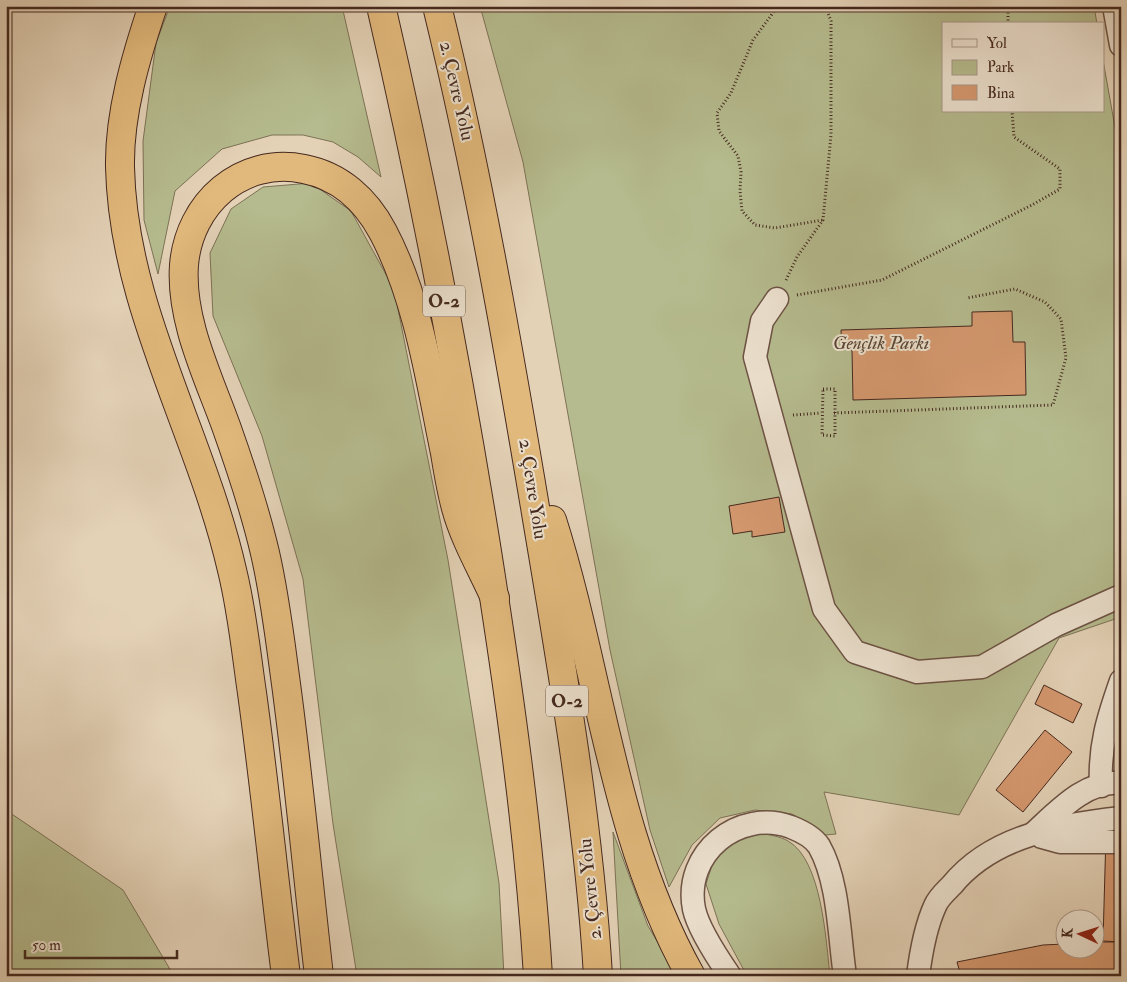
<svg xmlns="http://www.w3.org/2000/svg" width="1127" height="982" font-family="'IM FELL Double Pica',serif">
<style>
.green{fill:#b5bb8e;stroke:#7d7256}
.building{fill:#d69970;stroke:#45291f}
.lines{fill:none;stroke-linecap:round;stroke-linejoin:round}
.minor-casing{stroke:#6d5345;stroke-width:25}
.highway-casing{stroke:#45291f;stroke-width:30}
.path{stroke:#45291f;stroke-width:3;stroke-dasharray:1 2.5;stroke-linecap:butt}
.minor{stroke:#ede2d0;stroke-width:22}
.highway{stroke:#e2b97c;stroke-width:28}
.labels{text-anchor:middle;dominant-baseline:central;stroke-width:4;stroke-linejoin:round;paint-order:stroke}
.shield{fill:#ede2d0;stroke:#776054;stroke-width:1}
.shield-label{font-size:18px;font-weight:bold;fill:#45291f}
.street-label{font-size:19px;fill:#45291f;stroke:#ede2d0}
.park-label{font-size:19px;font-style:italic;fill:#5b4635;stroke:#ede2d0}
</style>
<rect width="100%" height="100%" fill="#e4d2b7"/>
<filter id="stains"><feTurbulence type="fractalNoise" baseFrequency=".004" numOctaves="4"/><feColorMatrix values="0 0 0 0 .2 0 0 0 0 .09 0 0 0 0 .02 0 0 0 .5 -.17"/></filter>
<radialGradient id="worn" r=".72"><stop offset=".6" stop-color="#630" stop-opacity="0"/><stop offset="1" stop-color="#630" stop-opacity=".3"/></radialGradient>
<g class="green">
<polygon points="170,6 342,6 381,177 358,157 333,142 303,135 272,135 222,149 175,191 158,274 144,220 143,141 156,43"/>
<polygon points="480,6 1094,6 1097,24 943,24 943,111 1103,111 1103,60 1121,161 1121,617 1059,638 959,815 824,792 836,834 825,835 792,814 755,810 720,818 692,845 669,887 650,830 610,650 523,162"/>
<polygon points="311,183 351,211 394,289 448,560 499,883 504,976 357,976 333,824 303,579 262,436 213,316 210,253 231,209 263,187"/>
<polygon points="6,810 123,890 174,976 6,976"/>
<polygon points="613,832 648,926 678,976 621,976"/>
<path d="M 758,832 C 768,835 780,836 788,841 C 822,860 826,941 830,976 L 747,976 L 719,924 L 706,884 L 714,859 L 734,840 Z"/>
</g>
<g class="building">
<polygon points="1012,311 1013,342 1025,342 1026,395 853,400 852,350 842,347 841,330 972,326 972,312"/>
<polygon points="779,497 785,532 752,537 752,531 733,534 729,506"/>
<polygon points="1044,685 1082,704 1073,723 1035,704"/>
<polygon points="1045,730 1072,752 1023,812 996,790"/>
<polygon points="1106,834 1121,835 1121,942 1103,941"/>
<polygon points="1094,942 1121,942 1121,976 961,976 957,962 1043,945 1064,944 1064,950 1094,950"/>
</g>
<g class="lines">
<defs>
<g id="minor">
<polyline points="1114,6 1121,45"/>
<polyline points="777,299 762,321 755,357 824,609 855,652 917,672 982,667 1056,625 1121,596"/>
<path d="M 1101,786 C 1099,746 1108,718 1121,681"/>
<path d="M 1034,833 C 1057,812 1087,779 1121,783"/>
<polyline points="1042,837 1060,842 1121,842"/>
<path d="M 730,976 C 719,960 698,928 694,909 C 683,853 739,808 791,827 C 801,831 813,837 819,846 C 839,881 839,936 845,976"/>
<path d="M 918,976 C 921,952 925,928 935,906 C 938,898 946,891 952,885 C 993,835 1060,825 1121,818"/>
</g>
<g id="highway">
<path d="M 153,6 C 136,56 119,114 120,167 C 123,309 201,434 232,570 C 242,610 246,652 252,693 C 265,787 274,881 286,976"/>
<path d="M 381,6 C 422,183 456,360 485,539 C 508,684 529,830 538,976"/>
<path d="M 437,6 C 479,178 509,351 538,525 C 563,674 589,824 598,976"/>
<path d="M 552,520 C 600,671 612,836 691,976"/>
<path d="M 319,976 C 308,879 299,781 286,684 C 280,640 275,596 265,553 C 255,510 241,468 226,426 C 208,376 180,320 184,265 C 189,204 241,156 304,169 C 340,176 366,200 383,232 C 418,298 430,380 445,453 C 448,471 451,490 456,508 C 464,538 482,569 495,598"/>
</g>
</defs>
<use href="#minor" class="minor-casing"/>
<use href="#highway" class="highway-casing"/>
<g class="path">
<polyline points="778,6 753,40 731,93 717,113 719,131 738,156 741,172 740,191 742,211 755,225 775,228 823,220"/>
<polyline points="1008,24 1008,6"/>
<polyline points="786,280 797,257 823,220 831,135 831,21 825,6"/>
<polyline points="797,295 882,280 1032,205 1060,189 1060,169 1014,137 1012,111"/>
<polygon points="823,389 835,389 835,436 822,435"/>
<polyline points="834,413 1053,405 1066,358 1061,319 1045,302 1015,289 967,298"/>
<polyline points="793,415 821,413"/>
</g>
<use href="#minor" class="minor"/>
<use href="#highway" class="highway"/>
</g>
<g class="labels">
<g class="shield">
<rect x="423" y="285.5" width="42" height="31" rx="4"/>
<rect x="546" y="685.5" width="42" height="31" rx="4"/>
</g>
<g class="shield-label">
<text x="444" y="301">O-2</text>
<text x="567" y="701">O-2</text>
</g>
<g class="street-label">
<text transform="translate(457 91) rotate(77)">2. Çevre Yolu</text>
<text transform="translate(533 489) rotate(81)">2. Çevre Yolu</text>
<text transform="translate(590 889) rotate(-96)">2. Çevre Yolu</text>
</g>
<g class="park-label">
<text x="881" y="343">Gençlik Parkı</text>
</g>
</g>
<rect width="1127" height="982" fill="none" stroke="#e4d2b7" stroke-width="25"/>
<rect x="8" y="8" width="1112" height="967" fill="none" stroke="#45291f" stroke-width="2.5"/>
<rect x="12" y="12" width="1102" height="957" fill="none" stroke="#45291f"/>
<rect x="942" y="22" width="162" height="90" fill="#ede2d0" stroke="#aa9889"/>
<rect x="952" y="39" width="25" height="8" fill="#ede2d0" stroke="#aa9889"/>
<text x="987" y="48" font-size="15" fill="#45291f">Yol</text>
<rect x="952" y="60" width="25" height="15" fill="#b5bb8e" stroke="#aa9889"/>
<text x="987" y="72" font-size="15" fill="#45291f">Park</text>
<rect x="952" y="85" width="25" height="15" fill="#d69970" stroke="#aa9889"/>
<text x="987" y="98" font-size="15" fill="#45291f">Bina</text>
<g transform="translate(1080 934) rotate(274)"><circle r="24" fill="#ede2d0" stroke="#aa9889"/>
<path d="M0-4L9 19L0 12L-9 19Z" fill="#8f2418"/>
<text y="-8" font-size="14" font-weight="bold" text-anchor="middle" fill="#45291f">K</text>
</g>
<path d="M25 950v8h152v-8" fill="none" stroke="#45291f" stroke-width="2.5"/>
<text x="32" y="950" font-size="15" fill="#45291f" stroke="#ede2d0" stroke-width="4" paint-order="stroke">50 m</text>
<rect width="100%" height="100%" filter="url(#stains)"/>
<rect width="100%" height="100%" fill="url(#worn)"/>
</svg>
